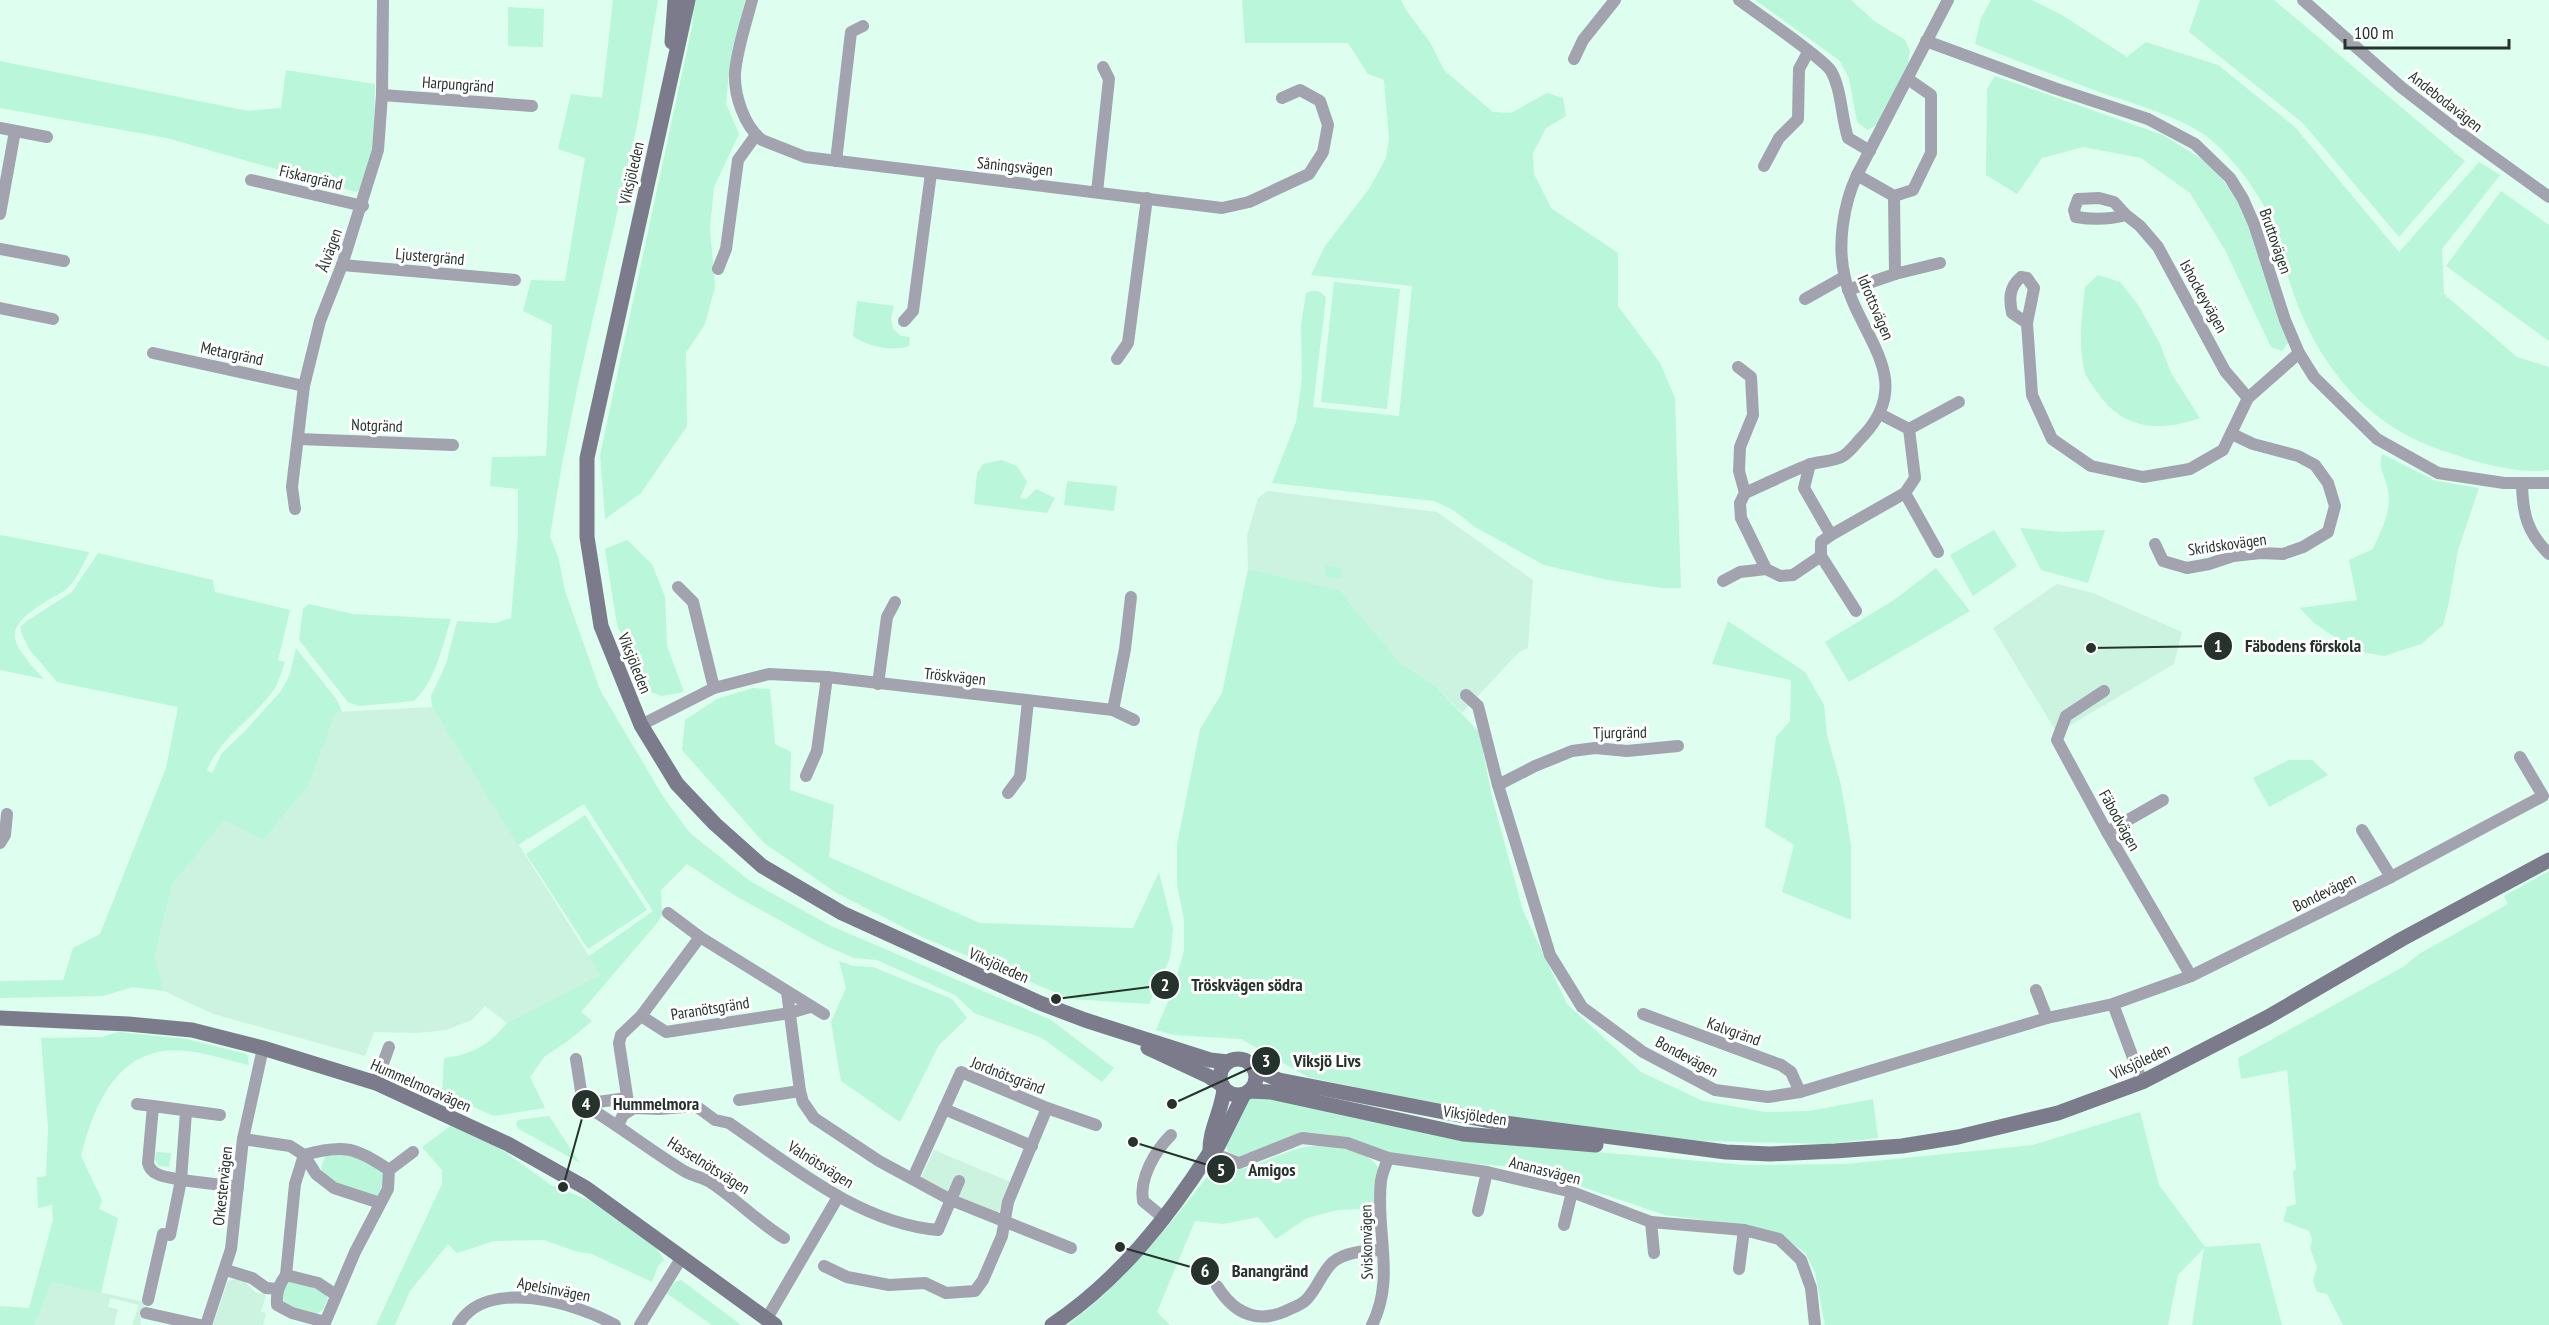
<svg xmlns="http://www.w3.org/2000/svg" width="2549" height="1325" font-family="'PT Sans Narrow',sans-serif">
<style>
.built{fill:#cbf3e0}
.green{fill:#b9f6da}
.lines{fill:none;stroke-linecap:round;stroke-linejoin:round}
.street{stroke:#a3a2af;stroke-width:12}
.secondary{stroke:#7b7b8c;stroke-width:15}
.labels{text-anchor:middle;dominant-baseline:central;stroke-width:6;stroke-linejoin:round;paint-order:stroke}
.street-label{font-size:16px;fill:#26332d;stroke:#fff}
.leader{fill:none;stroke:#26332d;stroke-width:2}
.callout-dot{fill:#26332d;stroke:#fff;stroke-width:2}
.mark-label{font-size:18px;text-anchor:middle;font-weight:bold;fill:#fff}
.callout-label{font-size:18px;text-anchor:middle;font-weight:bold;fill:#26332d;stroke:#fff;stroke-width:6;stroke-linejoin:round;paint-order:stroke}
</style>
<rect width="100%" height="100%" fill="#defeef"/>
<g class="built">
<polygon points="1268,491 1437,512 1533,580 1528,648 1519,652 1462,713 1436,687 1400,663 1339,590 1248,569 1247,536 1258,498"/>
<polygon points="2057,584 2093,593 2182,632 2174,664 2057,733 1993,628"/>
<polygon points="432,707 601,975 507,1023 485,1006 472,1020 446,1030 418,1033 374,1032 365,1056 213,1014 164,991 155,956 173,883 224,819 263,840 309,785 336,712"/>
<polygon points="934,1150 1013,1183 997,1216 921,1178"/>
<polygon points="235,1279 242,1279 255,1292 266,1295 261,1312 266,1313 263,1325 213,1325 228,1281"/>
<polygon points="52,1282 145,1302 140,1325 132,1325 139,1305 110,1298 108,1307 118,1309 114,1325 35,1325"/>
</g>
<g class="green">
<path d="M 613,0 L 658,0 L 637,126 L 578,384 L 562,464 L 550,536 L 559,560 L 565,591 L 600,690 L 664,798 L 690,833 L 750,881 L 831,926 L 1051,1020 L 1114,1068 L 1102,1082 L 1042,1038 L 974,1013 L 955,995 L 877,960 L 854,958 L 824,945 L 734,895 L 687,864 L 661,890 L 662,915 L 657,923 L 581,1012 L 592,1021 L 568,1041 L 544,1057 L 530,1077 L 545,1108 L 494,1116 L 442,1093 L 444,1058 C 471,1055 489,1045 507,1023 L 600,975 L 589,956 L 653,911 L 584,804 L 518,845 L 432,707 L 431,696 L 446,664 L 457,621 L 496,623 L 511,618 L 518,534 L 518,489 L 490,486 L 492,457 L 546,456 L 552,325 L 523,311 L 531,280 L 565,281 L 585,158 L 558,149 L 571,94 L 602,98 Z"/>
<polygon points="694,0 745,0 729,72 726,104 739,134 714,187 710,228 715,287 705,324 686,353 687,426 641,493 605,519 600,455 692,27"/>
<path d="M 1242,0 L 1401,0 L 1406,10 L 1430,42 L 1444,70 L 1493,112 L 1511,113 L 1547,93 L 1563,98 L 1566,116 L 1546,128 L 1533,153 L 1534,174 L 1551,208 L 1618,253 L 1618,306 L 1660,363 L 1675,398 L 1681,588 L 1662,588 L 1608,580 L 1544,565 L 1475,527 L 1453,510 L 1434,501 L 1272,483 L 1296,422 L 1302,378 L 1301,325 L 1306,293 C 1315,289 1319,290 1326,297 L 1313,407 L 1399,416 L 1412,286 L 1311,275 L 1325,246 L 1369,189 L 1386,158 L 1389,139 L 1384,80 L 1368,74 L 1348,43 L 1245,43 Z"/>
<polygon points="1755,0 1851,0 1874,21 1905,40 1910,51 1908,63 1878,124 1868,130 1857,122 1849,78 1839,60"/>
<path d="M 1991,0 L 2032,0 L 2062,15 L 2127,57 L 2146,42 L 2218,65 L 2295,127 L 2399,252 L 2479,162 L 2500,175 L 2442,249 L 2444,294 L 2517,357 L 2549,367 L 2549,470 C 2515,474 2479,463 2447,452 C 2369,428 2319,367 2293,292 C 2285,271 2283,247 2274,226 C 2260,194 2237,162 2210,139 C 2186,119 2133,103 2102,93 C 2059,77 2017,61 1975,44 L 1981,18 Z"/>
<polygon points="2200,0 2274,0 2465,161 2399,237 2303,123 2189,32"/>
<polygon points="508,7 544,9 543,47 508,46"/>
<polygon points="0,61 248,111 281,108 286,70 375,84 374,151 366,185 356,192 167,138 0,108"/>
<polygon points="1995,76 2163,135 2208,163 2240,201 2289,342 2282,351 2271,347 2225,250 2190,193 2141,158 2083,147 2042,158 2017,194 1986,175 1987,89"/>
<polygon points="2501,191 2549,225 2549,341 2446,266"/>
<path d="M 2098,275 L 2120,282 L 2139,306 L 2160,344 L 2171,373 L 2200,418 C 2157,433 2121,429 2095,389 C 2091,383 2085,376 2084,369 C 2078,342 2082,314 2085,287 Z"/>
<polygon points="1334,282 1400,289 1387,409 1321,402"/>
<path d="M 857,301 L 894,306 L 891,318 L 893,329 L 901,336 L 910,337 L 909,346 C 895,352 865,346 853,336 Z"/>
<path d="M 2382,454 L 2436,481 L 2479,488 L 2458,550 L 2449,602 L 2443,625 L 2421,644 L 2384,656 L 2356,651 L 2314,623 L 2300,608 L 2357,600 L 2349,560 L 2373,549 C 2381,530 2392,512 2388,490 C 2385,474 2378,471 2382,454 Z"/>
<polygon points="1001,460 1017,466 1027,482 1020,498 1026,499 1036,489 1055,498 1047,513 974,504 977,473 983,464"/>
<polygon points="1067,481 1117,486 1114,511 1064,505"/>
<polygon points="2020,528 2062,532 2105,530 2088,583 2041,570"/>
<polygon points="1994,530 2017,566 1973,596 1950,555"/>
<path d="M 0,535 L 89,552 C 83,565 76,582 64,591 C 59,594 53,597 48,600 C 0,630 9,640 44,679 L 0,670 Z"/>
<polygon points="627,540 652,564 665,597 667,646 684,692 662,696 648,691 617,625 605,549"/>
<path d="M 98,553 L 213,580 L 215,592 L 290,610 L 278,660 L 285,662 C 282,670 279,681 275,688 C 255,718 220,737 207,770 L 212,773 L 222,753 L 245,731 L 281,691 L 290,674 L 296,648 L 337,700 L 342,712 L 336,712 L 309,785 L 263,840 L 224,820 L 173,883 L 155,956 L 164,991 L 133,987 L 103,996 L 0,998 L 0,981 L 63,980 L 73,948 L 100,934 L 166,768 L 178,707 L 57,682 L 29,649 L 21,632 L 21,626 L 27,621 L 72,592 Z"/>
<polygon points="1326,565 1342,569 1340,579 1324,575"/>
<polygon points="1936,568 1970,611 1849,682 1825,642 1894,600"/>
<polygon points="1248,569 1339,590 1400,663 1436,687 1479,732 1492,797 1523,911 1567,1004 1641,1072 1703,1101 1765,1112 1809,1111 1873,1099 1878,1138 1827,1144 1702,1141 1493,1116 1308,1077 1241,1039 1174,1035 1156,1030 1172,992 1184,951 1184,920 1177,885 1177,844 1200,729 1222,693"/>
<path d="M 309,604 L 353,614 L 451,619 C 442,647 436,680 414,701 L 359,706 L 348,702 L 299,640 L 303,609 Z"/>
<polygon points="1728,621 1805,672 1824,705 1827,735 1841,785 1851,845 1851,920 1782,892 1794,845 1765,827 1776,737 1790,721 1791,680 1712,664"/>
<polygon points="753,688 770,689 775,744 791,752 790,790 834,805 829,857 980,923 1133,928 1159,872 1173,928 1170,958 1149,1004 1071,999 922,937 835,892 764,843 682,750 685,720 717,699"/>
<polygon points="2289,760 2312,760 2328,775 2269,807 2253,778"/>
<polygon points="585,815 647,910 588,949 526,854"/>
<polygon points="2549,871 2549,1325 2343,1325 2327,1294 2317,1292 2313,1281 2317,1267 2310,1248 2312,1239 2309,1231 2283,1221 2287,1207 2296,1204 2293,1172 2296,1169 2287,1070 2241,1079 2238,1058 2403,967 2419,954 2508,904 2504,896"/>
<polygon points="839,961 853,966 873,967 952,999 967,1018 939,1045 900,1122 841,1081 831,1022 846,988"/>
<path d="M 118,1032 L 187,1039 L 247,1054 L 249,1065 C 222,1059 190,1047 163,1051 C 111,1059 92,1113 81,1156 L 102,1200 L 99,1209 L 118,1218 L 101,1293 L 52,1282 L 35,1325 L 0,1325 L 0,1306 L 29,1308 L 53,1220 L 52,1205 L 38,1208 L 37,1177 L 46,1176 L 48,1128 L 41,1038 L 102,1037 Z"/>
<polygon points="1264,1096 1457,1140 1746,1165 1846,1164 2033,1145 2140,1112 2159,1185 2205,1247 2260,1243 2282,1325 2192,1325 2204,1248 2178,1275 2168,1325 1825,1325 1815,1272 1805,1253 1784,1237 1747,1226 1665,1215 1574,1184 1512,1167 1419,1159 1303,1134 1239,1156 1228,1152 1225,1140 1242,1105 1251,1098"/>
<polygon points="549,1116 580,1163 519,1129 516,1124 518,1120"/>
<polygon points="453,1124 497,1146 551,1185 596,1203 651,1240 664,1260 658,1266 652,1282 592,1254 575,1251 544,1240 494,1241 457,1253 448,1244 410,1291 395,1325 376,1325 442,1184 442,1170 422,1147"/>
<path d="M 1322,1145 C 1338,1148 1375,1151 1379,1171 C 1382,1181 1377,1197 1376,1208 L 1338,1210 L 1307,1218 L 1276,1239 L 1258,1217 L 1223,1224 L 1195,1221 L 1157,1312 L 1170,1325 L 1067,1325 C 1120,1287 1172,1223 1212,1170 C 1225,1169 1237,1171 1249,1167 C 1275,1158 1294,1146 1322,1145 Z"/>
<polygon points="156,1152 171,1153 169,1167 159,1166 155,1160"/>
<polygon points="344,1152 380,1169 386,1180 382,1192 376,1197 347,1189 321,1173 322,1165 326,1154"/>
<path d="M 289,1279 L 324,1292 L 328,1299 L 323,1309 L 317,1314 L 285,1306 C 281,1296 283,1287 289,1279 Z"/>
<polygon points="681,1280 741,1325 712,1325 666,1293 675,1282"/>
</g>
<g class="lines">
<g class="street">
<path d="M 752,0 C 746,23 737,49 735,73 C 734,95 744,126 762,140 L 805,157 L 1222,208 L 1249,202 L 1309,174 L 1323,152 L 1328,125 L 1320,101 L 1300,90 L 1282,98"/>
<path d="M 1739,0 C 1755,12 1824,59 1831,71 C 1842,91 1841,116 1848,138 L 1870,151"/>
<polyline points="2303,0 2401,87 2459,132 2549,197"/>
<polyline points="1926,41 2054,88 2148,119 2195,144 2230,178 2243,199 2254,224 2285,320 2299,353 2314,377 2377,439 2438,473 2504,483 2549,483"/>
<polyline points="1574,59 1583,40 1615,0"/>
<polyline points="382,95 532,106"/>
<polyline points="0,128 47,137"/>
<polyline points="836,161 851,32 863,26"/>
<polyline points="1764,166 1779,138 1798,119 1799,69 1808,52"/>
<polyline points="1857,175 1894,196 1913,190 1931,153 1931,95 1908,79"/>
<polyline points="251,180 363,206"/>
<polyline points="1097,192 1109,79 1103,67"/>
<polyline points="0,214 15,131"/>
<path d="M 2126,215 C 2108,220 2094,220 2076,217 L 2074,210 L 2078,199 L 2099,198 L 2114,202 L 2126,215 L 2140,226 L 2158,247 L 2225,371 L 2248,398"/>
<polyline points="0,249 64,261"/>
<polyline points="342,265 515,280"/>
<polyline points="718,269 726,249 738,160 756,135"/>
<polyline points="1895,274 1940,263"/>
<polyline points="1848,290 1895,274 1894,196"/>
<polyline points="1805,299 1844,277"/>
<polyline points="0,308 53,319"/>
<polyline points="904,321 913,311 931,173"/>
<path d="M 2027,323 L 2034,288 L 2027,278 L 2021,277 C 2009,287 2009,299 2012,313 L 2027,323 L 2032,395 L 2052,439 L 2091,466 L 2143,477 L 2190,469 L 2223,450 L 2248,398 L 2299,353"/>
<polyline points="153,353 304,386"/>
<polyline points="1117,359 1128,343 1147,198"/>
<polyline points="1738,367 1751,377 1753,415 1740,447 1739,471 1745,493 1740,503 1741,518 1766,569 1780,576 1793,575 1821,556 1856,611"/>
<polyline points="1909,429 1959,402"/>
<polyline points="299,439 453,445"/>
<polyline points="1810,464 1804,488 1831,535 1905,493 1915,478 1909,429 1880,414"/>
<path d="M 2522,485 C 2523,515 2527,532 2549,554"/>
<path d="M 1745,493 C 1766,484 1787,473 1808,465 C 1818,461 1834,462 1843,456 C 1850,452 1856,443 1862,437 C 1918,379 1858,336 1845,278 C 1837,246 1843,205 1857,175 L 1948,0"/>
<polyline points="1905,493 1938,552"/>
<polyline points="295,509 292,487 304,386 320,321 342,265 378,150 382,95 383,0"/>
<polyline points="2155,544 2163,561 2187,568 2209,564 2233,556 2261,553 2283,554 2303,547 2328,532 2335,506 2328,483 2315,465 2298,456 2253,444 2232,434"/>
<polyline points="1821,556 1821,542 1831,535"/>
<polyline points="1723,581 1740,572 1766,569"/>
<polyline points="678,587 693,602 714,688"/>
<polyline points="878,684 887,617 895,602"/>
<polyline points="2104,691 2066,716 2057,740 2107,832 2191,976"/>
<polyline points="1466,695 1478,706 1498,785 1550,955 1582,1007 1643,1052 1715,1090 1768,1097 1800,1092 2047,1018 2113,1004 2191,976 2391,877 2543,796 2520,757"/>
<polyline points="1113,710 1125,649 1131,597"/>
<polyline points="641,725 714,688 769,674 827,677 1113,710 1134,720"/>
<polyline points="806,776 817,751 827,677"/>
<polyline points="1498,785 1535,766 1572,751 1595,748 1627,751 1678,746"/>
<polyline points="1008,793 1020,777 1028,701"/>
<polyline points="2362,830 2391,877"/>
<polyline points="2107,832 2163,800"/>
<polyline points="0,843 5,835 7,814"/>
<polyline points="668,913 700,937 824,1014"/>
<polyline points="2036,990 2047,1018"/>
<polyline points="2113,1004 2142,1082"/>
<polyline points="1643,1014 1781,1065 1791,1072 1800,1092"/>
<polyline points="641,1016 666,1032 790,1013 810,1007"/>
<polyline points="576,1059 583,1104 627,1098"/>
<polyline points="376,1083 389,1047"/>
<polyline points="800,1091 803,1102 814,1118 879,1161 951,1200 1071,1248"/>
<polyline points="739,1100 800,1091 787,992"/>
<polyline points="137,1104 153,1106"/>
<path d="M 583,1104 C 618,1125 650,1150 684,1171 C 692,1176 702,1177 710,1182 C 736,1199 758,1222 784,1238"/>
<polyline points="629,1109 619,1043 621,1035 641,1016 700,937"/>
<polyline points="944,1109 1032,1146"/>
<path d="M 186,1112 L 181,1180 C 169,1177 151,1177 148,1163 L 153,1106 L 220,1115"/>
<path d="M 618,1125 L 623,1115 L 634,1108 L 659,1109 L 696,1106 L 715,1120 L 729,1123 C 792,1166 859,1223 938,1230 L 959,1181"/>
<polyline points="243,1139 290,1146 304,1155 316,1174 334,1188 380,1203"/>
<polyline points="1210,1152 1239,1163 1302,1138 1347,1143 1388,1158 1487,1172 1572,1192 1651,1222 1744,1230 1779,1239 1801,1260 1811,1288 1815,1325"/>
<path d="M 304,1155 L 295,1184 L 286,1275 C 279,1285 276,1292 277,1305 L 292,1313 L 325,1322"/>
<path d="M 304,1155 C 343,1144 356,1147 389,1170"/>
<polyline points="913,1178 961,1072 1047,1108 1096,1125"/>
<polyline points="1478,1211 1487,1172"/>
<path d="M 1165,1219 L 1143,1201 C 1139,1178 1155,1151 1171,1135"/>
<polyline points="1651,1222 1654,1253"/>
<polyline points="1564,1225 1572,1192"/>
<polyline points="170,1235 181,1180 238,1187"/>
<polyline points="824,1266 847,1277 889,1285 925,1283 946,1293 975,1291 983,1280 1002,1236 1008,1202 1047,1108"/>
<polyline points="1739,1269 1744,1230"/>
<polyline points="226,1270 252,1278 266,1288 278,1289"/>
<polyline points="286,1275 318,1283 336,1295"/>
<path d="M 1217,1286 C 1235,1315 1259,1325 1290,1309 C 1295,1307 1302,1304 1306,1300 C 1317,1289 1322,1272 1333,1262 C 1346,1251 1367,1251 1382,1250"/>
<polyline points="148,1300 163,1234"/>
<polyline points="146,1313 200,1325"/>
<polyline points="766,1320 838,1197"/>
<polyline points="206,1325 231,1249 243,1139 263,1048"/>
<polyline points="324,1325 355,1252 388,1189 389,1170 413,1152"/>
<path d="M 458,1325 C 486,1276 577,1303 615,1325"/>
<polyline points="640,1325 682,1257"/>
<path d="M 1372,1325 C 1396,1278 1375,1230 1381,1181 C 1382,1173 1386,1165 1388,1158"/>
</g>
<g class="secondary">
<polyline points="688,0 587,458 587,537 601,626 641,725 677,784 715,824 762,866 842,913 1040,1003 1085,1020 1210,1060 1228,1062"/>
<polyline points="672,42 675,0"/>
<polyline points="0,1018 128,1024 192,1030 263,1048 376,1083 508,1144 586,1188 775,1325"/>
<polyline points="1148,1048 1208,1076 1222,1085"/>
<circle cx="1238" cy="1077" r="18"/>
<polyline points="1254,1069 1279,1080 1490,1121 1726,1152 1770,1154 1835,1151 1902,1146 1958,1137 2058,1113 2142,1082 2268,1017 2402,939 2549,860"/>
<polyline points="1249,1091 1271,1092 1463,1134 1596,1145"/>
<path d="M 1210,1152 C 1209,1130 1222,1111 1224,1089"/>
<path d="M 1052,1325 C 1118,1281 1168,1218 1210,1152 L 1218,1146 L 1244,1094"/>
</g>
</g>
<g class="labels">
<g class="street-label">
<text transform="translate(458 84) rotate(4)">Harpungränd</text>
<text transform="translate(2446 101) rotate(38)">Andebodavägen</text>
<text transform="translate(1015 166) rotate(6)">Såningsvägen</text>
<text transform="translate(631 173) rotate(-77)">Viksjöleden</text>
<text transform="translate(311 177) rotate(13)">Fiskargränd</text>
<text transform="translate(2276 241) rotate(71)">Bruttovägen</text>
<text transform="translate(329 250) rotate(-70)">Ålvägen</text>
<text transform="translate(430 256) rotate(5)">Ljustergränd</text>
<text transform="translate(2204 296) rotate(61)">Ishockeyvägen</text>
<text transform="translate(1876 307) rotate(67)">Idrottsvägen</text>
<text transform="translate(232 353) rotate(12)">Metargränd</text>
<text transform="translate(377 425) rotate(2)">Notgränd</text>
<text transform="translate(2227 544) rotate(-8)">Skridskovägen</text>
<text transform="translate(635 663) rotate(68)">Viksjöleden</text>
<text transform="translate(955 676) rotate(6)">Tröskvägen</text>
<text transform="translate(1620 732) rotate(-1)">Tjurgränd</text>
<text transform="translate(2120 820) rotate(61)">Fäbodvägen</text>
<text transform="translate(2324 892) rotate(-26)">Bondevägen</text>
<text transform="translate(999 965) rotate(24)">Viksjöleden</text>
<text transform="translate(710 1008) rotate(-9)">Paranötsgränd</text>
<text transform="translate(1734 1031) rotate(20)">Kalvgränd</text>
<text transform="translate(1687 1056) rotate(28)">Bondevägen</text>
<text transform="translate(2140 1061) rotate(-25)">Viksjöleden</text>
<text transform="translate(1008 1075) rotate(21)">Jordnötsgränd</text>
<text transform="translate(421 1085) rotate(24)">Hummelmoravägen</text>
<text transform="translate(1475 1115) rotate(8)">Viksjöleden</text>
<text transform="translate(821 1164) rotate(32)">Valnötsvägen</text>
<text transform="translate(709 1165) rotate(32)">Hasselnötsvägen</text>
<text transform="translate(1545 1170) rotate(14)">Ananasvägen</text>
<text transform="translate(222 1186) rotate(-84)">Orkestervägen</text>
<text transform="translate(1366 1242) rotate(-91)">Sviskonvägen</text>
<text transform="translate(554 1289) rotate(11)">Apelsinvägen</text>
</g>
</g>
<path class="leader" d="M2091 648L2218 646M1056 999L1165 985M1172 1104L1266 1061M563 1187L586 1104M1133 1142L1221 1169M1120 1247L1205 1271"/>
<g class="callout-dot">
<circle cx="2091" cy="648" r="6"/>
<circle cx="1056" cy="999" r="6"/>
<circle cx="1172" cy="1104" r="6"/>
<circle cx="563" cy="1187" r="6"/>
<circle cx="1133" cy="1142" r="6"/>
<circle cx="1120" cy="1247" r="6"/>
<circle cx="2218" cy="646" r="15"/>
<circle cx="1165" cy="985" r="15"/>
<circle cx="1266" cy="1061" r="15"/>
<circle cx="586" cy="1104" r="15"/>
<circle cx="1221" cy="1169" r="15"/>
<circle cx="1205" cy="1271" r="15"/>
</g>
<g class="mark-label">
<text x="2218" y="652">1</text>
<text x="1165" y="991">2</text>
<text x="1266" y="1067">3</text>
<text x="586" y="1110">4</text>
<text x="1221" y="1176">5</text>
<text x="1205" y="1277">6</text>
</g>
<g class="callout-label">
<text x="2303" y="652">Fäbodens förskola</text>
<text x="1247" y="991">Tröskvägen södra</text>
<text x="1327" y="1067">Viksjö Livs</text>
<text x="656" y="1110">Hummelmora</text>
<text x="1272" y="1176">Amigos</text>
<text x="1270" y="1277">Banangränd</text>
</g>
<path d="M2345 39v9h164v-9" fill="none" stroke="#26332d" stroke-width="3"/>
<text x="2354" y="39" font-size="18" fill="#26332d" stroke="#ffffff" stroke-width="4.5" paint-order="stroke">100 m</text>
</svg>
